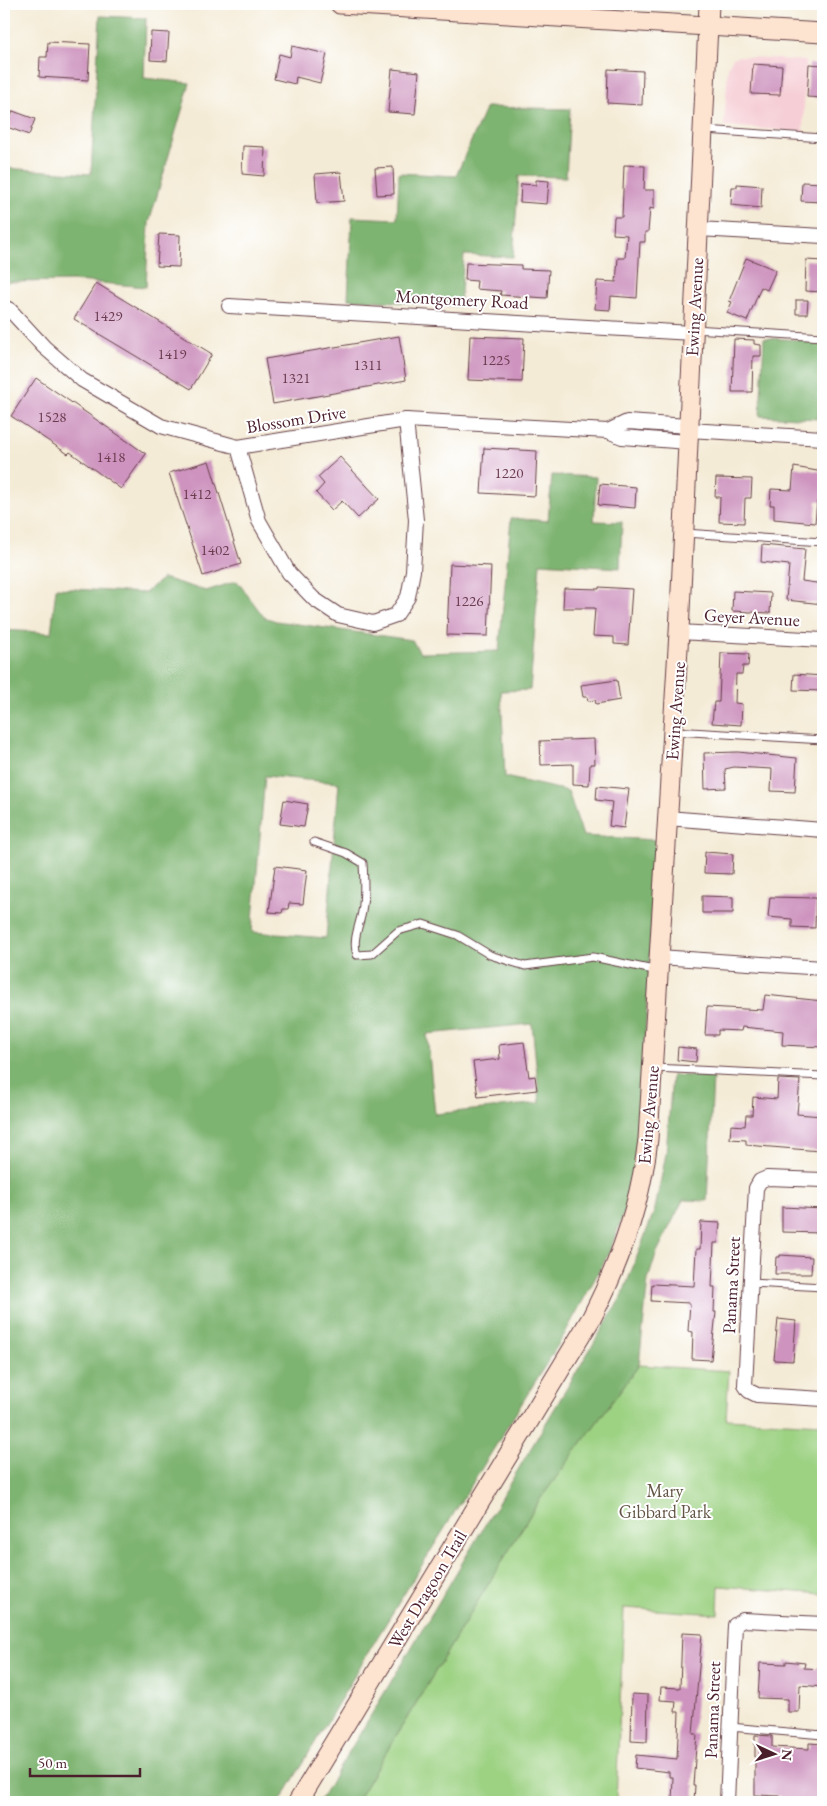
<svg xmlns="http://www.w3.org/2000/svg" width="827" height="1806" font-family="'EB Garamond',serif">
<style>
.built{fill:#f6cfd6}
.green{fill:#9dd283;stroke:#747857}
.forest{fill:#7eb471;stroke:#646a4e;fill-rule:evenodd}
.building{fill:#ce94bf}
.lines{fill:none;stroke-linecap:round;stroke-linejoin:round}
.lane-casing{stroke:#643e45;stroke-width:9}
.street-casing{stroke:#643e45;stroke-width:16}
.secondary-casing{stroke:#643e45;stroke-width:21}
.lane{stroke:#fff;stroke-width:7}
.street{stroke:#fff;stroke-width:14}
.secondary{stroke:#fde4d0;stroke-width:19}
.labels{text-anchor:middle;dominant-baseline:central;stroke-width:4;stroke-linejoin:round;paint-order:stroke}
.number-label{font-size:15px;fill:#6b3c50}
.street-label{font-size:18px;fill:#4a1f2b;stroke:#fff}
.park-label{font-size:18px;fill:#635545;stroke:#fff}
</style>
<rect width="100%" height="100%" fill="#fff"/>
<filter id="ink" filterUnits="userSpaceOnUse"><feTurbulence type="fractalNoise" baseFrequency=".02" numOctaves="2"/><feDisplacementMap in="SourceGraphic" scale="10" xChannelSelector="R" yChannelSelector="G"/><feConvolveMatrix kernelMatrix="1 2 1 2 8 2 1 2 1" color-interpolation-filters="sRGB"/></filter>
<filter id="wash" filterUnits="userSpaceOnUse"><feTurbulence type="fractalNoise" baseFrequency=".0096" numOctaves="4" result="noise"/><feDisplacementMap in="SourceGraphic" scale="20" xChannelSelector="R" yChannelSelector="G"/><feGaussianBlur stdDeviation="1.12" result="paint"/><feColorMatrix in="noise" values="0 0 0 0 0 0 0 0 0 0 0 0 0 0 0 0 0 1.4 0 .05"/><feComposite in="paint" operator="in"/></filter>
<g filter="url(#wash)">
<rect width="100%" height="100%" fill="#f4ebd6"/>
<polygon class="built" points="738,56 806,61 803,132 724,126 728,66 733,58"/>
<polygon class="green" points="639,1365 729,1371 726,1419 823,1424 823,1594 719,1586 718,1614 624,1608 616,1802 356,1802 538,1502"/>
<g class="forest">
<polygon points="100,16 146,18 144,78 190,83 149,223 146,287 77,281 4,282 4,168 91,174"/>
<polygon points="486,107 570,109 566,177 519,176 513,257 464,255 460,306 348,299 352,217 397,219 399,173 456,176"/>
<polygon points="764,338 823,341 818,419 760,416"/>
<path d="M 552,475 L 596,477 L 594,521 L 622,522 L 620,568 L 540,563 L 530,690 L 501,691 L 505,777 L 568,791 L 583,836 L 656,840 L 639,1144 L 632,1192 L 609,1253 L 564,1335 L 372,1646 L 280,1802 L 4,1802 L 4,630 L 51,633 L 56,588 L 145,593 L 163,578 L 206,591 L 237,581 L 264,617 L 276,621 L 412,640 L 420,653 L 499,651 L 511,518 L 548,521 ZM 265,776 L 339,783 L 326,938 L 252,932 ZM 532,1024 L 540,1103 L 435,1114 L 427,1034 Z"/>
<polygon points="672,1075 713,1077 707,1201 683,1200 656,1254 648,1280 639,1365 538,1502 356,1802 319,1802 622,1296 655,1209 666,1154"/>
</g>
<g id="blocks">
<g class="building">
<polygon points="151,32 169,33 167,61 150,60"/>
<polygon points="48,42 90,44 88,80 39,77 40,57 47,57"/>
<polygon points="292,46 327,54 320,83 296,77 295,84 274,79 279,54 290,57"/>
<polygon points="753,64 782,66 780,95 751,94"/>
<polygon points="809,64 823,65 823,98 807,97"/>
<polygon points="392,69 419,72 415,114 388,112"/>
<polygon points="608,69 643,71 642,105 607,103"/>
<polygon points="13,111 35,119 29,135 7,127"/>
<polygon points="243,146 265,147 264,176 242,174"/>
<polygon points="624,165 645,166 644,190 654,190 654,209 650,208 648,232 645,232 645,242 640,242 637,298 611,296 610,310 595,309 597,281 616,282 618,258 625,258 627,235 613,234 614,217 622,217"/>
<polygon points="393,167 394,194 377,195 375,168"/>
<polygon points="341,172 344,201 317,203 315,174"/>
<polygon points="536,180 549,181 547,204 520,202 521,184 536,185"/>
<polygon points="802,182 823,183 823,202 801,201"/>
<polygon points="737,184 762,186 761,208 731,205 732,187 737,187"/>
<polygon points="159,234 180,235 179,267 157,266"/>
<polygon points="746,258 776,270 767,290 761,287 747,321 727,313 732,302 729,301"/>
<polygon points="806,260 823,261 823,292 805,291"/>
<polygon points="466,263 521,265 521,269 549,270 547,298 500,295 501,291 476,289 477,281 465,280"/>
<polygon points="96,283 212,354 191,389 74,319"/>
<polygon points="796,300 808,300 807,314 796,314"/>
<polygon points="399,336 406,380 273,404 265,359"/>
<polygon points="470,336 524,338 522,382 468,380"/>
<polygon points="734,339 754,340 754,344 761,345 761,356 753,356 752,392 732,392"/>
<polygon points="36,378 146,454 121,489 70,452 68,454 11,416"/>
<polygon points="484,448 537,451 535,496 481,493"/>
<polygon points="340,457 379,499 358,518 342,501 332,510 316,493 324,484 318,477"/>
<polygon points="209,461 241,564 203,576 169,473"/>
<polygon points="794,467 823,472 823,501 817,501 815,523 774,519 774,505 770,505 771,489 792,490"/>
<polygon points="716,478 752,479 751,498 745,498 744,523 719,522 720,497 715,497"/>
<polygon points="600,484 636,487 635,508 598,505"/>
<polygon points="762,545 805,549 802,581 823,584 823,604 786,600 789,565 761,562"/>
<polygon points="450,564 491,566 488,636 447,635"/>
<polygon points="599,587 632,589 628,645 614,644 614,637 593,636 595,608 563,608 564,588 599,589"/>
<polygon points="733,591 771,593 770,613 732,611"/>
<polygon points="721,653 749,654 748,666 743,666 742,674 736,674 735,703 742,704 741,725 712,723 714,702 719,702"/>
<polygon points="794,674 823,676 823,691 793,690"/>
<polygon points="617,680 620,700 596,704 595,700 588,701 587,697 583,697 581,685"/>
<polygon points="594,739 595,764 590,764 589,785 573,784 573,764 541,765 540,741"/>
<polygon points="738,752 797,758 795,792 771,791 772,769 734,767 725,769 726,788 705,789 704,753"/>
<polygon points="597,786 629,789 624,828 609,826 612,802 596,800"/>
<polygon points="284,800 308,804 304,827 280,824"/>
<polygon points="705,852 733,854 732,874 704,873"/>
<polygon points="275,866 307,870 303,904 289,903 288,909 283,909 282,913 269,912"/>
<polygon points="702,896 733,897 733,913 702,913"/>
<polygon points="770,897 816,898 815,928 792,927 792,919 768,917"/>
<polygon points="765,995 823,1001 823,1047 782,1045 783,1031 742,1027 741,1031 718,1030 718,1035 705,1035 707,1007 763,1010"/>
<polygon points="524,1042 529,1077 535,1076 537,1090 478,1097 473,1062 500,1059 499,1045"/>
<polygon points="678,1047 697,1049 696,1062 677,1060"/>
<polygon points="778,1079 800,1080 797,1114 822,1116 820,1151 746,1145 746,1140 730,1139 731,1125 745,1126 746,1115 752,1115 753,1097 777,1099"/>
<polygon points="782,1207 823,1209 823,1233 782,1232"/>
<polygon points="701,1222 720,1223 718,1243 714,1243 712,1287 715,1287 714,1312 716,1312 711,1360 692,1359 693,1332 688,1331 690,1303 651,1301 652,1284 694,1286 696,1249 700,1249"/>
<polygon points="780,1255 812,1257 811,1274 775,1274 776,1257 780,1257"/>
<polygon points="778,1319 796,1321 793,1361 774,1360"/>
<polygon points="682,1633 702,1634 693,1734 697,1734 693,1785 695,1785 694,1802 672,1802 673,1777 669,1777 669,1772 635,1768 636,1755 677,1759 679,1712 675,1712 676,1701 660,1700 661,1687 680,1688"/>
<polygon points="786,1661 805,1663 804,1668 823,1669 823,1687 800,1685 799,1712 788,1712 788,1699 758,1698 760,1663 786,1664"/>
<polygon points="632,1694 648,1695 647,1742 631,1741"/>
<polygon points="755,1735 772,1736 772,1747 809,1749 809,1743 823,1744 822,1802 781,1800 781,1796 755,1795"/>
</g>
</g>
</g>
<g filter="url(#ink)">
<use href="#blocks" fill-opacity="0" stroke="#643e45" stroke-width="1"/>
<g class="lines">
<defs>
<g id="lane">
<polyline points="586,18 586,4"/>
<polyline points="822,33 823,14"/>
<polyline points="705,130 823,138"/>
<polyline points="694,329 823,337"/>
<polyline points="684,533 823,542"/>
<polyline points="674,731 823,740"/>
<path d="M 314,842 L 346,853 L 363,863 C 364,880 365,895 362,912 C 359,927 352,940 357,955 L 372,954 L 398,931 L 423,924 L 457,935 L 490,955 L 525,966 L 593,957 L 658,971"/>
<polyline points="654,1068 823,1076"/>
<polyline points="750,1283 823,1287"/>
<polyline points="730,1727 823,1735"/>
</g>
<g id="street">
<polyline points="698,229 823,236"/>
<polyline points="229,306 692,333"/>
<polyline points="4,307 10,310 44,347 82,380 161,426 238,447 406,420 608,431 622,437 688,442"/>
<polyline points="688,430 823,438"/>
<polyline points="608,431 627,422 688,426"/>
<polyline points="238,447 259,521 289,573 314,599 338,615 373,623 396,615 408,597 413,571 416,520 406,420"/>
<polyline points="679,632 823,640"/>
<polyline points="667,818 823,830"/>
<polyline points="659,957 823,968"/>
<polyline points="823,1180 767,1178 760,1181 756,1188 745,1385 749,1391 757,1395 823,1399"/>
<polyline points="727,1802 735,1625 743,1620 823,1624"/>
</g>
<g id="secondary">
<polyline points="340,4 823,33"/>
<path d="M 298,1802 L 592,1317 C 621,1260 641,1203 648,1139 L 679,632 L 709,4"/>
</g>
</defs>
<use href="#lane" class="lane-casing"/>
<use href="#street" class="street-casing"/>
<use href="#secondary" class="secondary-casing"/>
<use href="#lane" class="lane"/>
<use href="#street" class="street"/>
<use href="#secondary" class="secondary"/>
</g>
</g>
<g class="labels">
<g class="number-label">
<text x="108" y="315">1429</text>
<text x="172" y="353">1419</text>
<text x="496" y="359">1225</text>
<text x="368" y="364">1311</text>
<text x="296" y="377">1321</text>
<text x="52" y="416">1528</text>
<text x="111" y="456">1418</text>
<text x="509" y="472">1220</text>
<text x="197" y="493">1412</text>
<text x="215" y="549">1402</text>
<text x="469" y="600">1226</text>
</g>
<g class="street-label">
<text transform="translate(462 299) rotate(3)">Montgomery Road</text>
<text transform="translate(694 307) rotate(-87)">Ewing Avenue</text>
<text transform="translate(296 419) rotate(-9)">Blossom Drive</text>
<text transform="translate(752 617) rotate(3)">Geyer Avenue</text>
<text transform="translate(675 711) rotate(-86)">Ewing Avenue</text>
<text transform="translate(648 1115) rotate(-85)">Ewing Avenue</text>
<text transform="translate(731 1285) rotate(-87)">Panama Street</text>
<text transform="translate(427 1589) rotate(-59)">West Dragoon Trail</text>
<text transform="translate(712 1710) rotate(-88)">Panama Street</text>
</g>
<g class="park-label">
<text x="665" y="1490">Mary<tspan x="665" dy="21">Gibbard Park</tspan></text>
</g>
</g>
<rect width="827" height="1806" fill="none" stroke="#fff" stroke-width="20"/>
<g transform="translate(774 1754) rotate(94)" stroke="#ffffff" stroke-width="4" paint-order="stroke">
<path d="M0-4L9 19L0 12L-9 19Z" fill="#4a1f2b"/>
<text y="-8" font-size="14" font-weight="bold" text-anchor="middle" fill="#4a1f2b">N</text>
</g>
<path d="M30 1768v8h110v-8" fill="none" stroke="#4a1f2b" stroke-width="2.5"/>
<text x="38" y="1768" font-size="15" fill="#4a1f2b" stroke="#ffffff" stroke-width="4" paint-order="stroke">50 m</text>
</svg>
